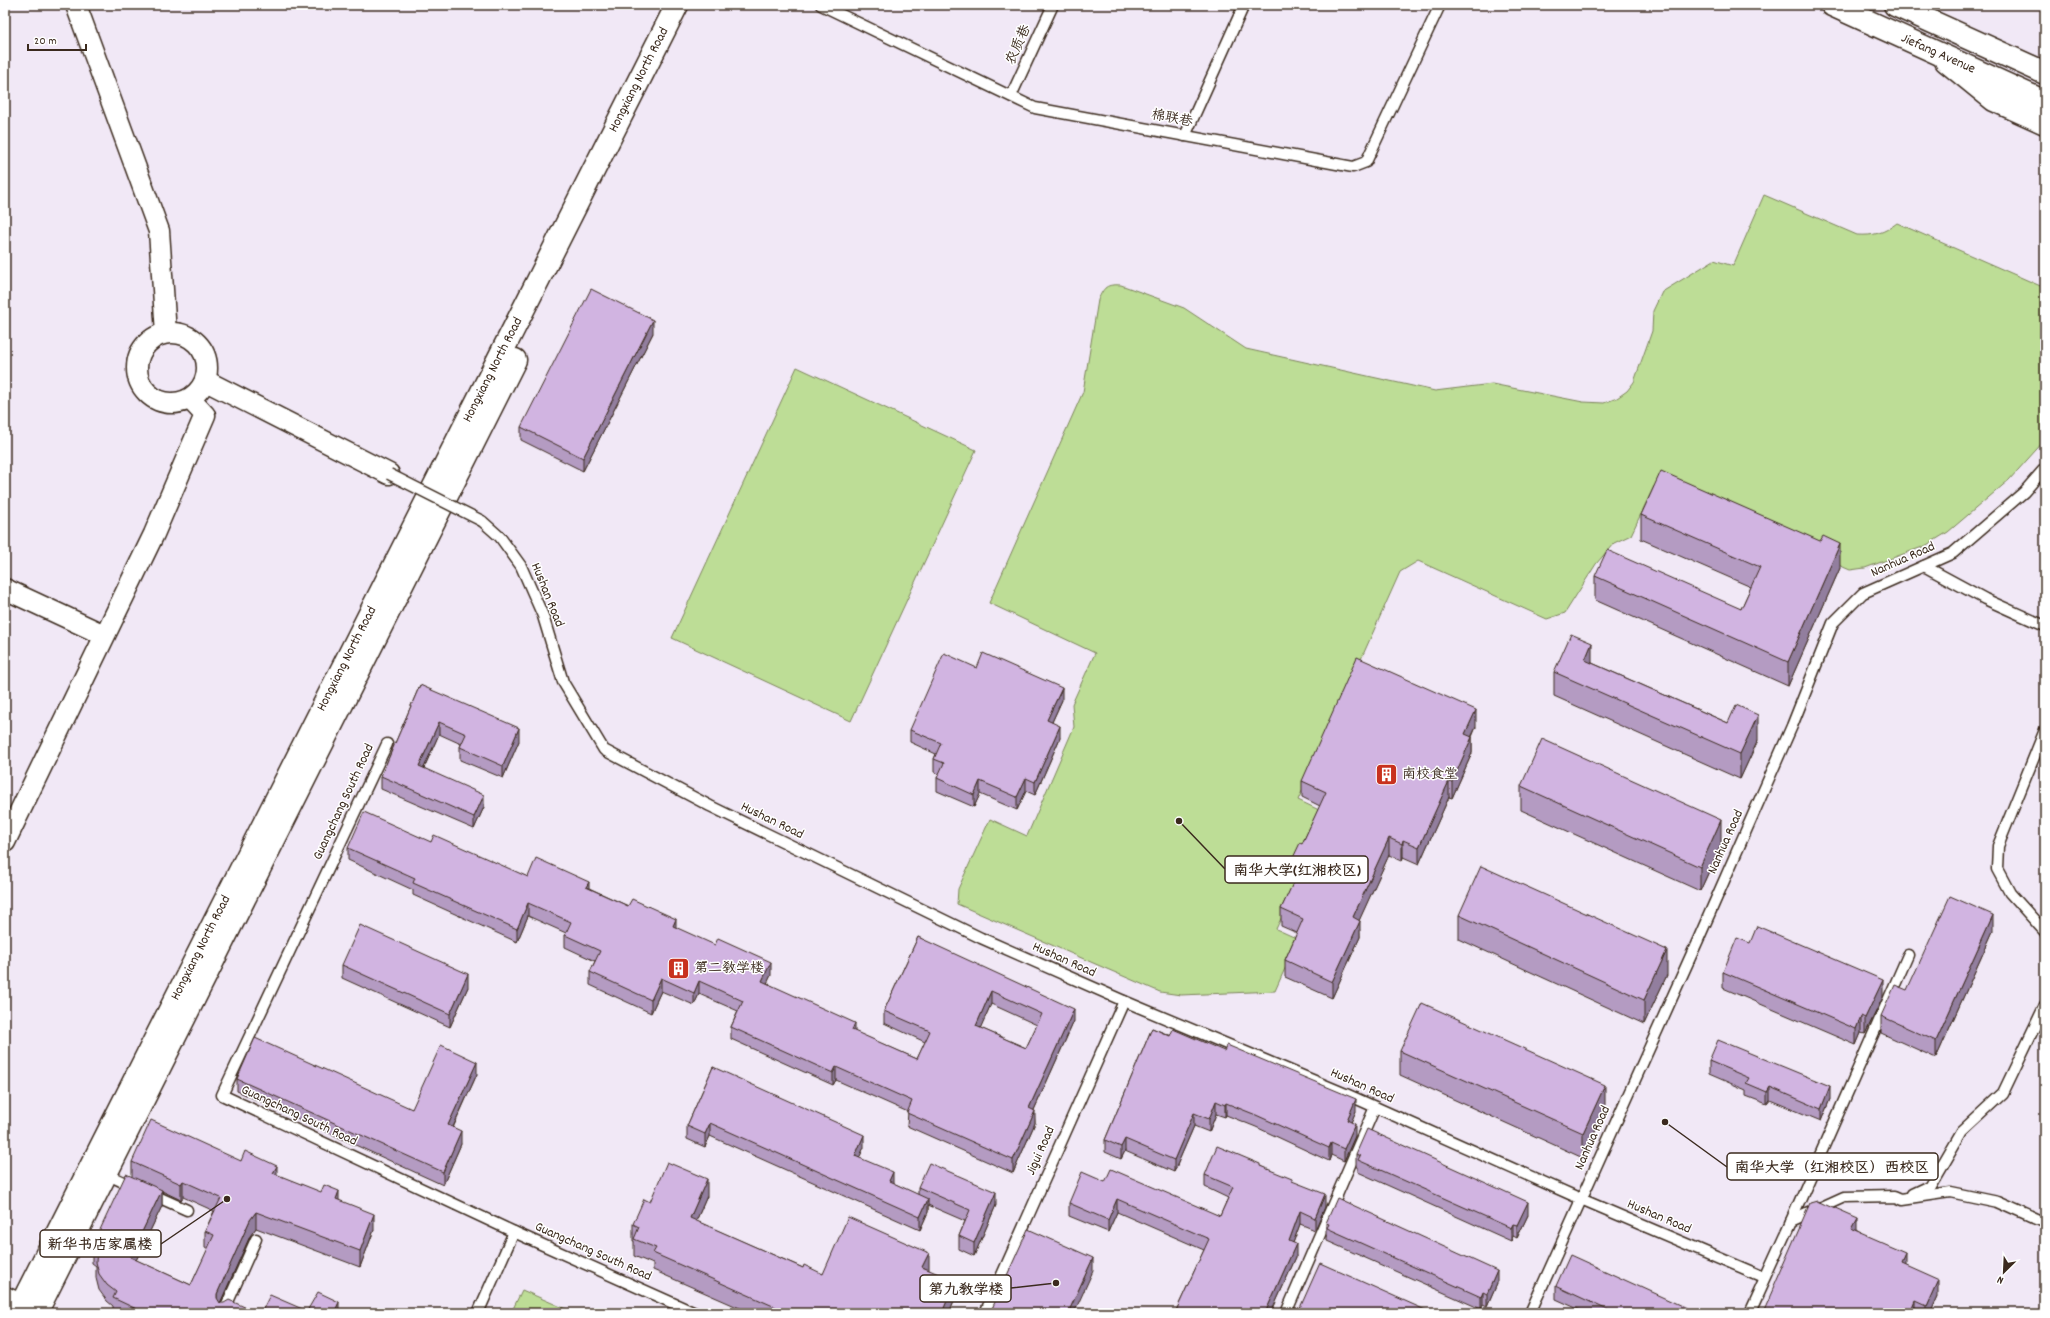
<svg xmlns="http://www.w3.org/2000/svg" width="2050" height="1318" font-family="Dekko,'LXGW WenKai TC',sans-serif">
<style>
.green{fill:#bddd96;stroke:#7c845a}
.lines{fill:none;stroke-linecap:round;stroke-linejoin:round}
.service-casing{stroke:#3b2a1e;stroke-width:13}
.minor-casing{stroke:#3b2a1e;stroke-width:23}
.tertiary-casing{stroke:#3b2a1e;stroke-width:25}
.secondary-casing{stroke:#3b2a1e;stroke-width:25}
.primary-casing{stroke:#3b2a1e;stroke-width:25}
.trunk-casing{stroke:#3b2a1e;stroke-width:25}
.service{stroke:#fff;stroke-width:10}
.minor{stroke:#fff;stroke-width:20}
.tertiary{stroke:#fff;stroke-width:22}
.secondary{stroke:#fff;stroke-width:22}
.primary{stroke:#fff;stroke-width:22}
.trunk{stroke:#fff;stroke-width:22}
.service-bridge-casing{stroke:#3b2a1e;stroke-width:13;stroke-linecap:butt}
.service-bridge{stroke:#fff;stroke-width:10}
.wall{fill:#b49bc2;stroke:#3b2a1e;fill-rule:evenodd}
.shaded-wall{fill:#927e9e;stroke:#3b2a1e}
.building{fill:#d1b4e1;stroke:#3b2a1e;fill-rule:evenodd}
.labels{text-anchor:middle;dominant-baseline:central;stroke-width:3;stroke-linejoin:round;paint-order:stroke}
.street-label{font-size:14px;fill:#3b2a1e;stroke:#fff}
.poi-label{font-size:14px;fill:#3b2a1e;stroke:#fff;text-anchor:start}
.leader{fill:none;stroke:#3b2a1e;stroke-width:1.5}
.callout-dot{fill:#3b2a1e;stroke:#fff;stroke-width:1.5}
.callout{fill:#fff;stroke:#3b2a1e;stroke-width:1.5}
.callout-label{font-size:15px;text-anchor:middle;font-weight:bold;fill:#3b2a1e}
</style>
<rect width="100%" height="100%" fill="#f1e8f6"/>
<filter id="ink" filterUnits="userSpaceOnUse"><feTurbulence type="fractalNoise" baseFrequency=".025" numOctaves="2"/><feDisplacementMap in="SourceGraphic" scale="8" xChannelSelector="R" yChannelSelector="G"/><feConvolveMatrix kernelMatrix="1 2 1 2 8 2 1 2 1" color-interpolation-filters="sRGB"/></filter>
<g filter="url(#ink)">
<g class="green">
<path d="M 1764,195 L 1857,235 C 1874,236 1884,233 1897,223 L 2045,288 L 2045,440 L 2009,480 L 1948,532 L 1925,546 L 1865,568 L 1850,570 L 1654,486 L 1631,535 L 1614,543 L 1596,564 L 1565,613 L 1547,619 L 1418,561 L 1400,572 L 1298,800 L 1319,810 L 1287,880 L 1297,885 L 1276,929 L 1298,939 L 1275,991 L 1181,995 L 1160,992 L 957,904 L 958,889 L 990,819 L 1027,836 L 1074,727 L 1072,704 L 1095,653 L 989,603 L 1083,392 L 1098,300 C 1104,287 1106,284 1121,285 L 1184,308 L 1246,349 L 1435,391 L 1492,384 L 1583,402 L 1604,403 L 1617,398 L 1627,391 L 1634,382 L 1652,331 L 1653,311 L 1662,292 L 1714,260 L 1733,266 Z"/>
<polygon points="797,367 976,450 851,721 672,638"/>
<polygon points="522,1290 575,1313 511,1313"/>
</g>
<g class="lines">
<defs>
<g id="service">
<polyline points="821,5 1035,108 1353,167 1366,162 1440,5"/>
<polyline points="1011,96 1053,5"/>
<polyline points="1185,136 1244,5"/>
<polyline points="482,521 500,537 521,566 543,616 563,682 604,750 710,806 981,938 1124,1001 1346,1094 1581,1199 1764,1277"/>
<polyline points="1924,566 1985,599 2045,626"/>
<polyline points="2045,730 1998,846 1997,869 2010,893 2045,932"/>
<polyline points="387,744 222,1095 514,1232 695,1313"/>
<polyline points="106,1174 134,1187"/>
<polyline points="149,1193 187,1210"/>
<polyline points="1913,1194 1930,1186 1962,1131 2003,1093 2045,1005"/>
<polyline points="1791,1221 1844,1197 1895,1196 1902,1199 1950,1192 1998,1202 2045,1223"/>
<polyline points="223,1313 256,1239"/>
<polyline points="478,1313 514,1232"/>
<polyline points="985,1313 1124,1001"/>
<polyline points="1286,1313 1375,1107"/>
<polyline points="1530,1313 1698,940 1792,726 1833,623 1863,593 1953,553 2024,492 2045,468"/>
<polyline points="1749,1313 1791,1221 1908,955"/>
</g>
<g id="minor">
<polyline points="76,5 159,231 166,333"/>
<circle cx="172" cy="368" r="35"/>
<polyline points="206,381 389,474"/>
<polyline points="5,589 104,635"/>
<polyline points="5,842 154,534 205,415 190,399"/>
</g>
<polyline id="tertiary" points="5,1298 37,1313"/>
<g id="secondary">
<polyline points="17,1313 677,5"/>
<polyline points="36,1313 515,360"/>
</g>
<polyline id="primary" points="1946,61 1994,100 2045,123"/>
<g id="trunk">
<polyline points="1832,5 2045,102"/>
<polyline points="1895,5 2045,73"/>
</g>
</defs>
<use href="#service" class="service-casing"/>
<use href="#minor" class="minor-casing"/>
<use href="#tertiary" class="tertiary-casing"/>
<use href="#secondary" class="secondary-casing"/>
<use href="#primary" class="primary-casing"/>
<use href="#trunk" class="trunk-casing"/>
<use href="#service" class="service"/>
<use href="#minor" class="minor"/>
<use href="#tertiary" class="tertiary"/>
<use href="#secondary" class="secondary"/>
<use href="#primary" class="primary"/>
<use href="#trunk" class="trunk"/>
<defs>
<polyline id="service-bridge" points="389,474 482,521"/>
</defs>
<use href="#service-bridge" class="service-bridge-casing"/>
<use href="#service-bridge" class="service-bridge"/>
</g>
<g class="wall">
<polygon points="653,333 583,471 521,440 521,427"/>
<polygon points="1641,515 1840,568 1788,686 1595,600 1595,576 1741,609 1751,587 1641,539"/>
<polygon points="1592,663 1728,723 1758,740 1740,779 1554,696 1554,672"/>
<polygon points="977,668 1062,700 1052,722 1060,738 1035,795 1026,791 1017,810 980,794 974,807 937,791 937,778 939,774 934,772 934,759 936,754 910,742 910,730"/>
<polygon points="420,685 519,741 503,778 460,760 460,747 461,744 439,734 424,768 484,807 474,829 381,789 381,776"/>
<polygon points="1476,727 1472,737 1472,753 1452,798 1449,797 1419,864 1403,857 1402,861 1389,855 1359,920 1360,937 1332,998 1285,977 1285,960 1297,933 1281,926 1281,909 1295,880 1291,879 1291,862 1302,844 1320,806 1302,797 1302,781"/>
<polygon points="1521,786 1721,845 1700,891 1521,810"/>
<path d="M 431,842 L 528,877 L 589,888 L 676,928 L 771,975 L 767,983 L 855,1032 L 917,1059 L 925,1042 L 884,1023 L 884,1011 L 918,937 L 1074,1021 L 1034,1110 L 1035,1123 L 1013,1173 L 907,1126 L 908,1112 L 836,1080 L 833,1085 L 731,1039 L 731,1027 L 738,1011 L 699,994 L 694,1005 L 661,991 L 651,1013 L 590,985 L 590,972 L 595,961 L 565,947 L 565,935 L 566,933 L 528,916 L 517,942 L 413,895 L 413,890 L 348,860 L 348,848 ZM 991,1004 L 1037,1025 L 1026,1048 L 980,1028 Z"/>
<polygon points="1459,915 1667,975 1644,1024 1459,939"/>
<polygon points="1993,931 1936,1058 1881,1033 1881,1016 1907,990"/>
<polygon points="342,965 468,987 450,1027 342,978"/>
<polygon points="1723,972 1883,997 1865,1034 1861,1033 1856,1045 1723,988"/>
<polygon points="1152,1028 1356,1111 1351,1122 1355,1136 1344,1161 1331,1155 1329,1161 1256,1127 1226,1115 1225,1117 1216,1114 1209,1132 1194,1126 1174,1172 1125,1151 1121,1159 1105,1152 1105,1140"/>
<polygon points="1400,1051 1605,1110 1583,1158 1400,1075"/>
<polygon points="1709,1061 1830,1099 1821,1121 1770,1100 1767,1104 1746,1096 1746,1090 1709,1074"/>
<polygon points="713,1067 864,1147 859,1158 893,1183 918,1195 918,1187 996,1205 974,1256 959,1249 959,1236 965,1221 928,1205 928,1212 920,1230 710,1136 705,1147 687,1139 687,1126"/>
<polygon points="477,1074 453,1128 461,1144 443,1185 237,1091 237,1079 412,1109"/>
<polygon points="1356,1154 1528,1215 1517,1238 1513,1236 1511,1241 1358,1172 1358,1167 1356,1167"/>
<path d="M 241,1161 L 277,1175 L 339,1200 L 374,1230 L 360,1267 L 256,1228 L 250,1236 L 220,1303 L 258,1313 L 113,1313 L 113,1306 L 107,1301 L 99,1290 L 96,1278 L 96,1266 L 92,1263 L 92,1247 L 132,1176 L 132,1162 ZM 162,1191 L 181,1200 L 183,1197 L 214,1211 L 205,1231 L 205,1247 L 208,1249 L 191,1285 L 136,1260 L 162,1206 Z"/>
<polygon points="1260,1166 1292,1181 1325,1207 1315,1230 1300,1224 1293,1243 1296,1257 1271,1313 1175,1313 1204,1250 1117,1212 1108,1232 1069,1216 1069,1203 1105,1182 1220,1216 1228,1198 1205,1187 1205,1175"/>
<polygon points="707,1196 696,1221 803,1268 823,1274 929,1270 955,1298 949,1313 751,1313 653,1270 653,1264 634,1256 634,1241 633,1241 633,1224"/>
<polygon points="1326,1223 1497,1284 1487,1307 1483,1305 1481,1309 1327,1241 1327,1236 1326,1236"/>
<polygon points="1858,1232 1905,1264 1939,1295 1931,1313 1762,1313"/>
<polygon points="1556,1286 1697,1313 1587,1313 1556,1299"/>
<polygon points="1299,1310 1432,1313 1299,1313"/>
</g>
<g class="shaded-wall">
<polygon points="653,320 653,333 583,471 583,458"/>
<polygon points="1840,544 1840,568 1788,686 1788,662"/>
<polygon points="1592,643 1592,667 1585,660"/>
<polygon points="1062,688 1062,700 1047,733 1047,720"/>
<polygon points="1476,710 1476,727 1465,750 1465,734"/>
<polygon points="1758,715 1758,740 1740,779 1740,754"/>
<polygon points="439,722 439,734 419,779 419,766"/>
<polygon points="1060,726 1060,738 1035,795 1035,782"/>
<polygon points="519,728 519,741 503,778 503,766"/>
<polygon points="1472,737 1472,753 1452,798 1452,782"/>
<polygon points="1026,778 1026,791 1017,810 1017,797"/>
<polygon points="980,781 980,794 974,807 974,795"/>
<polygon points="1449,781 1449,797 1419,864 1419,847"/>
<polygon points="484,795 484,807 474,829 474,817"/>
<polygon points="1721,820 1721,845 1700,891 1700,867"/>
<polygon points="1389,838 1389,855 1353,934 1353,917"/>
<polygon points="1403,840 1403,857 1402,861 1402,844"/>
<polygon points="589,882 589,894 586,887"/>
<polygon points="528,903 528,916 517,942 517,929"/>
<polygon points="1993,915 1993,931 1936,1058 1936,1041"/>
<polygon points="676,919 676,931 673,926"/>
<polygon points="1360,921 1360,937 1332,998 1332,982"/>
<polygon points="1667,950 1667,975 1644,1024 1644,1000"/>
<polygon points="771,962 771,975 762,994 762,981"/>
<polygon points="468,974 468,987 450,1027 450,1014"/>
<polygon points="661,978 661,991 651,1013 651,1000"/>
<polygon points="1883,980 1883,997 1865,1034 1865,1018"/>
<polygon points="699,981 699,994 694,1005 694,993"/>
<polygon points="991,991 991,1004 976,1038 976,1026"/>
<polygon points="1074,1009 1074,1021 1029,1121 1029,1108"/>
<polygon points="1861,1016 1861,1033 1856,1045 1856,1029"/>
<polygon points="855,1023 855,1036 852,1030"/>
<polygon points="477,1062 477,1074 448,1138 448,1125"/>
<polygon points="836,1067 836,1080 833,1085 833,1073"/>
<polygon points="1605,1085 1605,1110 1583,1158 1583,1133"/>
<polygon points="1830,1086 1830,1099 1821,1121 1821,1109"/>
<polygon points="1770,1087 1770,1100 1767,1104 1767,1092"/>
<polygon points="1356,1099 1356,1111 1347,1132 1347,1120"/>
<polygon points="1216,1101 1216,1114 1209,1132 1209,1119"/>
<polygon points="1226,1103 1226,1115 1225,1117 1225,1105"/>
<polygon points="1035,1111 1035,1123 1013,1173 1013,1160"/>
<polygon points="1194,1113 1194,1126 1174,1172 1174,1160"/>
<polygon points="710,1123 710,1136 705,1147 705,1134"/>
<polygon points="1355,1124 1355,1136 1344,1161 1344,1149"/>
<polygon points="461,1131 461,1144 443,1185 443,1172"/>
<polygon points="864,1135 864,1147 855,1168 855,1156"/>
<polygon points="1125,1139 1125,1151 1121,1159 1121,1147"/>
<polygon points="1331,1143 1331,1155 1329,1161 1329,1148"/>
<polygon points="277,1166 277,1182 273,1173"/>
<polygon points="893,1172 893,1185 889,1181"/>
<polygon points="707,1179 707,1196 690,1235 690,1218"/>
<polygon points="183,1181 183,1197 181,1200 181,1184"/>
<polygon points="162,1190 162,1206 130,1273 130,1257"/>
<polygon points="339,1191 339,1207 336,1199"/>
<polygon points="996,1192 996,1205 974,1256 974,1243"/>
<polygon points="1325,1194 1325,1207 1315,1230 1315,1218"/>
<polygon points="928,1199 928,1212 920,1230 920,1217"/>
<polygon points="1117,1199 1117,1212 1108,1232 1108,1220"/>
<polygon points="1528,1202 1528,1215 1517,1238 1517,1225"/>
<polygon points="1300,1211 1300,1224 1289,1254 1289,1241"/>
<polygon points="256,1212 256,1228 250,1236 217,1310 217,1294 250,1220"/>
<polygon points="374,1214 374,1230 360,1267 360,1251"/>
<polygon points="1858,1219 1858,1234 1852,1230"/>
<polygon points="1513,1224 1513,1236 1511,1241 1511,1228"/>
<polygon points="1296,1244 1296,1257 1271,1313 1265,1313"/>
<polygon points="929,1253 929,1270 922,1267"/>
<polygon points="1905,1253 1905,1269 1901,1262"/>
<polygon points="1093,1258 1093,1271 1074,1313 1068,1313"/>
<polygon points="1497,1271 1497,1284 1487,1307 1487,1294"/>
<polygon points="1939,1279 1939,1295 1931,1313 1927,1313 1927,1306"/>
<polygon points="955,1281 955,1298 949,1313 942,1313"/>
<polygon points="1483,1292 1483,1305 1481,1309 1481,1297"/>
<polygon points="1916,1301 1916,1313 1911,1313"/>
<polygon points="339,1302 339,1313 334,1313"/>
</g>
<g class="building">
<polygon points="591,289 653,320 583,458 521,427"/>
<polygon points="1661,471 1820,541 1823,536 1840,544 1788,662 1595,576 1607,550 1741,609 1760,567 1641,515"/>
<polygon points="1571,634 1592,643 1585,660 1728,723 1736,705 1758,715 1740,754 1554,672"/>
<polygon points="944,653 977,668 983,653 1062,688 1047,720 1060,726 1035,782 1026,778 1017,797 980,781 974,795 937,778 944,763 934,759 941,743 910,730"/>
<polygon points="1357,657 1476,710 1465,734 1472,737 1452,782 1449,781 1419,847 1403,840 1402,844 1389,838 1353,917 1360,921 1332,982 1285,960 1303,919 1281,909 1301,866 1291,862 1300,843 1302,844 1326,792 1302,781"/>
<polygon points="420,685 519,728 503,766 460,747 466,734 439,722 419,766 484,795 474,817 381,776"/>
<polygon points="1542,739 1721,820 1700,867 1521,786"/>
<path d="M 364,812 L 431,842 L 434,835 L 528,877 L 536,858 L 589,882 L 586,887 L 628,906 L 632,899 L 676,919 L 673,926 L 715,945 L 718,938 L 771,962 L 762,981 L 855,1023 L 852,1030 L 917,1059 L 930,1031 L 884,1011 L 918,937 L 1074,1009 L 1029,1108 L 1035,1111 L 1013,1160 L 907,1113 L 912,1101 L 836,1067 L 833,1073 L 731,1027 L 743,1001 L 699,981 L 694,993 L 661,978 L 651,1000 L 590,972 L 600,951 L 565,935 L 571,922 L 528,903 L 517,929 L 413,883 L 415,878 L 348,848 ZM 991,991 L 1042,1014 L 1026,1048 L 976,1026 Z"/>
<polygon points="1481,866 1667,950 1644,1000 1459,915"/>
<polygon points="1950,896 1993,915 1936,1041 1881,1016 1895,985 1907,990"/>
<polygon points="360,925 468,974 450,1014 342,965"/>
<polygon points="1757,926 1883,980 1865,1018 1861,1016 1856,1029 1723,972 1737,938 1750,943"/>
<polygon points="1422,1003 1605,1085 1583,1133 1400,1051"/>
<polygon points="1152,1028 1170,1036 1173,1029 1224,1051 1227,1045 1356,1099 1347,1120 1355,1124 1344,1149 1331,1143 1329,1148 1256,1115 1226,1103 1225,1105 1216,1101 1209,1119 1194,1113 1174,1160 1125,1139 1121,1147 1105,1140"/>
<polygon points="255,1038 412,1109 441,1045 477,1062 448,1125 461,1131 443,1172 237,1079"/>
<polygon points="1718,1040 1830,1086 1821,1109 1770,1087 1767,1092 1746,1083 1749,1078 1709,1061"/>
<polygon points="713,1067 864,1135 855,1156 893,1172 889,1181 928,1199 920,1217 710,1123 705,1134 687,1126"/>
<polygon points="151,1120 241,1161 245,1151 277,1166 273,1173 321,1192 324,1185 339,1191 336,1199 374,1214 360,1251 256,1212 250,1220 217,1294 217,1298 220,1303 224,1303 229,1300 258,1313 145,1313 113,1298 116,1292 107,1285 99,1274 96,1262 97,1250 92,1247 126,1174 162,1190 130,1257 191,1285 214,1235 205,1231 221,1198 183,1181 181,1184 132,1162"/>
<polygon points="1367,1129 1528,1202 1517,1225 1513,1224 1511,1228 1358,1160 1360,1156 1356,1154"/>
<polygon points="1217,1146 1260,1164 1260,1166 1292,1179 1292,1181 1325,1194 1315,1218 1300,1211 1289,1241 1296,1244 1265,1313 1175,1313 1209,1239 1117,1199 1108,1220 1069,1203 1082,1172 1105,1182 1111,1169 1220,1216 1233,1187 1205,1175"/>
<polygon points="667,1162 707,1179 690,1218 803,1268 804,1265 823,1274 848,1217 929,1253 922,1267 955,1281 942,1313 789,1313 653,1253 656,1248 634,1239 639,1227 633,1224 644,1199 650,1202"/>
<polygon points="929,1163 996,1192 974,1243 959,1236 970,1210 918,1187"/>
<polygon points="1337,1198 1497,1271 1487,1294 1483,1292 1481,1297 1327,1228 1329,1224 1326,1223"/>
<polygon points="1817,1201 1858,1219 1852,1230 1905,1253 1901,1262 1939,1279 1927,1306 1916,1301 1911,1313 1762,1313 1810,1203"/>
<polygon points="1028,1229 1093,1258 1068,1313 990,1313"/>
<polygon points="1570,1255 1697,1313 1614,1313 1556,1286"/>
<polygon points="1320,1263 1432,1313 1306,1313 1299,1310"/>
<polygon points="318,1292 339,1302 334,1313 261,1313 270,1295 307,1311"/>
</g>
</g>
<defs>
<symbol id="building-square" viewBox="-11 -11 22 22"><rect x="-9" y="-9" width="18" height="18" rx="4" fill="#c8321e" stroke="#fff"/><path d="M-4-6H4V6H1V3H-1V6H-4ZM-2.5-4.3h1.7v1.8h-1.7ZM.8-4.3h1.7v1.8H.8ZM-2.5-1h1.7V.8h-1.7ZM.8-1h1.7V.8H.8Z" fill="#fff"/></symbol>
</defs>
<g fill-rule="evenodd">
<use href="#building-square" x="1374" y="762" width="25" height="25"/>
<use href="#building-square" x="666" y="956" width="25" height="25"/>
</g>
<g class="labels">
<g class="street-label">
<text transform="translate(1019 45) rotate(-66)">农质巷</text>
<text transform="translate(1938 54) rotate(24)">Jiefang Avenue</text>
<text transform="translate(639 80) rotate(-63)">Hongxiang North Road</text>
<text transform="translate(1172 119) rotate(11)">棉联巷</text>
<text transform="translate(493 370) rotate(-63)">Hongxiang North Road</text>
<text transform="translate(1903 560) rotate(-24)">Nanhua Road</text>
<text transform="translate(547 595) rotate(68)">Hushan Road</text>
<text transform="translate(347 659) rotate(-63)">Hongxiang North Road</text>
<text transform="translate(344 802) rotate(-65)">Guangchang South Road</text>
<text transform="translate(772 821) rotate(26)">Hushan Road</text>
<text transform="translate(1726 842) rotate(-66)">Nanhua Road</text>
<text transform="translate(201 948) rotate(-63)">Hongxiang North Road</text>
<text transform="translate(1064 960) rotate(24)">Hushan Road</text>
<text transform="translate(1362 1086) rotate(24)">Hushan Road</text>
<text transform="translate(299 1116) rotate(25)">Guangchang South Road</text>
<text transform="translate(1593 1138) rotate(-66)">Nanhua Road</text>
<text transform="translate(1041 1151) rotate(-66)">Jigui Road</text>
<text transform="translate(1659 1217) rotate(23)">Hushan Road</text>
<text transform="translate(593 1252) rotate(24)">Guangchang South Road</text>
</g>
<g class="poi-label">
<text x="1402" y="775">南校食堂</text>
<text x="694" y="969">第二教学楼</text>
</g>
</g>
<path class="leader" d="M1179 821L1225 869M1665 1122L1727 1167M227 1199L161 1244M1056 1283L1011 1288"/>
<g class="callout-dot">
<circle cx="1179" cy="821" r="4"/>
<circle cx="1665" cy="1122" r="4"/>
<circle cx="227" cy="1199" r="4"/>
<circle cx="1056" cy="1283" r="4"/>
</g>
<g class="callout">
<rect x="1225" y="856" width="143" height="27" rx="4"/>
<rect x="1727" y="1153" width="211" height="27" rx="4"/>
<rect x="40" y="1230" width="121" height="27" rx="4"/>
<rect x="920" y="1275" width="91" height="27" rx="4"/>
</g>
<g class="callout-label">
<text x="1297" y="875">南华大学(红湘校区)</text>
<text x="1832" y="1172">南华大学（红湘校区）西校区</text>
<text x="100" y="1249">新华书店家属楼</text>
<text x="966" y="1294">第九教学楼</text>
</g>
<rect width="2050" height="1318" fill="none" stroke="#fff" stroke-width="20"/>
<rect x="10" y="10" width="2030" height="1298" fill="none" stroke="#3b2a1e" stroke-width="1.5" filter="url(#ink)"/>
<g transform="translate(2004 1272) rotate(204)" stroke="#ffffff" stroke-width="3" paint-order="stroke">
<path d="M0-3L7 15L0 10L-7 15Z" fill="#3b2a1e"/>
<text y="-6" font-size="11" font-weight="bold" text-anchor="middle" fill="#3b2a1e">N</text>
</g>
<path d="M28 44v6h58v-6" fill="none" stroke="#3b2a1e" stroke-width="2"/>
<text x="34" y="44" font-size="12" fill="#3b2a1e" stroke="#ffffff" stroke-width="3" paint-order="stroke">20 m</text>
</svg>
